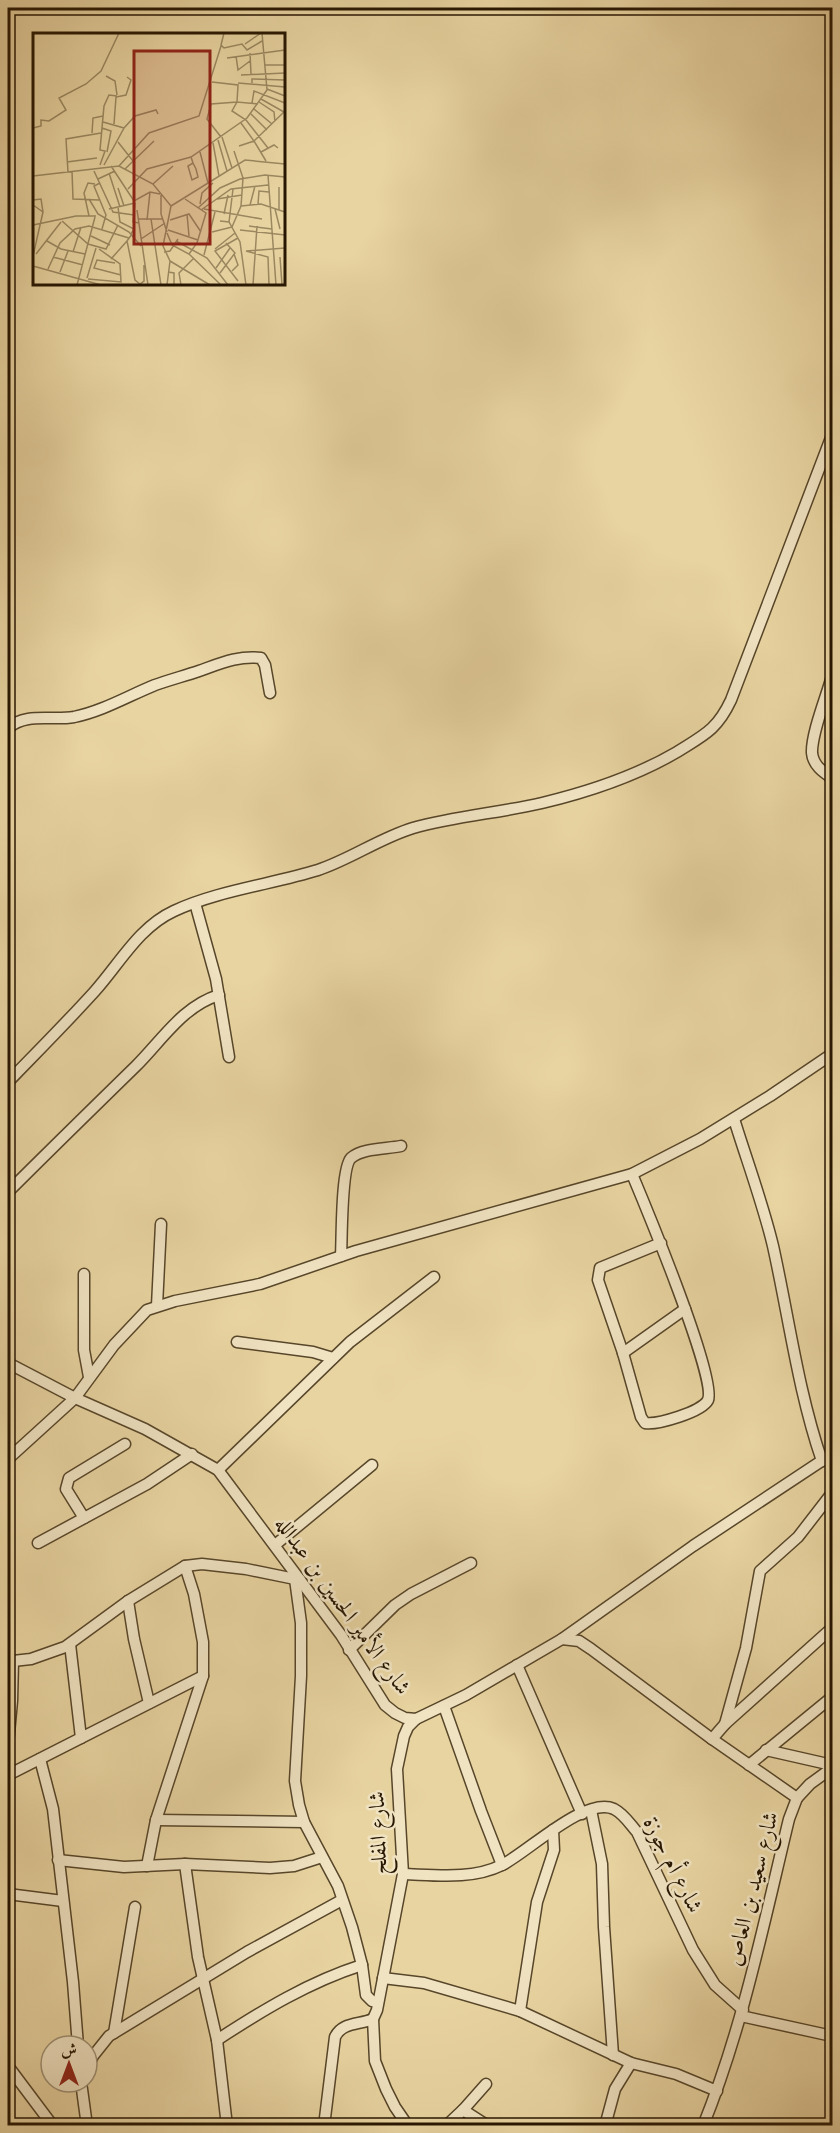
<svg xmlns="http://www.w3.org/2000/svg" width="840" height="2133" font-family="'Old Standard TT',Amiri,serif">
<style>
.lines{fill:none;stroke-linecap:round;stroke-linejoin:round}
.minor-casing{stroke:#57462a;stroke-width:13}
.minor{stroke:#f0e3c2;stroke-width:10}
.labels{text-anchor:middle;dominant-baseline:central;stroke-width:5;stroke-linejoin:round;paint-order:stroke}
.street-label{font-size:22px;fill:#271602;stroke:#f0e3c2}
.inset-road{fill:none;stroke:#9b8861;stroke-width:1.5}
.view{fill:#8f2418;fill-opacity:0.15;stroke:#8f2418;stroke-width:3}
.inset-edge{fill:none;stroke:#271602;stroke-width:3}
</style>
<rect width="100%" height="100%" fill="#e8d4a1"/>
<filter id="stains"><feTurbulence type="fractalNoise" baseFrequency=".00333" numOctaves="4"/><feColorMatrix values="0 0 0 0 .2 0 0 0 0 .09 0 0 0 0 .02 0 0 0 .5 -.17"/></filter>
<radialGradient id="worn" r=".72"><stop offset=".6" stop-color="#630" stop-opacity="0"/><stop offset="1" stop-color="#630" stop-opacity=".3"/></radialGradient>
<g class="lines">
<defs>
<g id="minor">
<path d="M 832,676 C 827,695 811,734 812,753 C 813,765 823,772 832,778"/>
<path d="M 8,728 C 27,712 51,721 74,717 C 103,711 128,696 155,685 C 169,680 184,676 199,671 C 219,664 239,655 261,658 L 265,665 L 270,693"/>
<polyline points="195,903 216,979 229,1057"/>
<path d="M 8,1082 C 37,1052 67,1022 95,991 C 120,963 139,927 174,911 C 216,891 273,884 318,870 C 351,859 380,838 413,828 C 455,816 499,813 542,803 C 588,792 636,776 677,752 C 704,735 717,730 731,700 L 832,435"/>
<path d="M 734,1119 C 747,1161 763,1204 773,1246 C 789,1318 798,1391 822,1461"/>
<path d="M 632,1174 C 645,1205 717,1378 708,1400 C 702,1412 657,1425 645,1423 L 641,1417 L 623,1353 L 598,1280 L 600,1268 L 661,1243"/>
<path d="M 8,1192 C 50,1150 93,1108 136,1066 C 162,1040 183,1006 219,995"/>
<path d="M 341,1256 C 342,1239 341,1168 351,1158 C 362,1148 386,1149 401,1146"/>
<polyline points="84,1274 84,1350 89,1377"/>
<polyline points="157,1306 161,1224"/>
<polyline points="237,1342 313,1352 333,1358"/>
<polyline points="623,1353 685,1309"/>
<polyline points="8,1363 75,1398 145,1429 218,1470 341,1635 385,1705 395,1713 405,1718 416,1719 466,1695 562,1639 693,1546 832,1454"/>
<polyline points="8,1459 75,1398 114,1345 147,1310 175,1301 260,1284 356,1251 632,1174 700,1139 770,1096 832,1054"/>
<polyline points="218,1470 350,1342 434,1277"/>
<polyline points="84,1518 66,1489 69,1478 125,1444"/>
<polyline points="38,1543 147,1484 192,1454"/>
<polyline points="275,1545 372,1465"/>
<polyline points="295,1579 301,1623 301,1676 295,1781 299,1805 304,1822 338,1886 352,1927 362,1965 366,1995 372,2001 378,2002"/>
<polyline points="128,1601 134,1639 149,1703"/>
<path d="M 562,1639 L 579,1641 L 591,1649 L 712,1739 L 797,1798 L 789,1819 C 764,1922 743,2027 703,2126"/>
<polyline points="70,1644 81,1738"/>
<polyline points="349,1650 395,1605 411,1594 471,1563"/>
<polyline points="8,1659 13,1661 31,1659 65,1647 128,1601 185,1566 202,1564 246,1569 300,1580"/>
<polyline points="517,1665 582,1814"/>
<polyline points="444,1706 481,1811 502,1865"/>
<polyline points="725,1724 746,1648 760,1571 798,1537 832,1493"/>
<polyline points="712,1739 725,1724 832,1628"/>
<polyline points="8,1744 12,1701 13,1661"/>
<polyline points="766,1750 832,1765"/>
<polyline points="40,1759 53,1809 73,1982 78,2046"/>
<polyline points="749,1765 832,1697"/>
<polyline points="8,1775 203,1676"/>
<polyline points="797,1798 810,1784 832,1768"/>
<polyline points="591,1810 602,1864 604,1927 613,2055"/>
<polyline points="156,1820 304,1822"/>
<polyline points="58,1860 124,1867 185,1864 270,1868 294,1866 322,1857"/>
<polyline points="185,1864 198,1957 217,2040 227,2126"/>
<polyline points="147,1866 156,1820 203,1676 203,1642 194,1594 185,1566"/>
<path d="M 403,1874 C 435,1875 472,1880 502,1865 C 528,1852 585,1796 614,1809 C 624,1814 630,1824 637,1832 L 693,1950 L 715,1985 L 743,2010"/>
<polyline points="8,1894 63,1901"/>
<polyline points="383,1978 424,1983 520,2011 631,2063 676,2074 717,2091"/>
<polyline points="520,2011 537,1902 554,1850 553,1830"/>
<polyline points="741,2016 832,2036"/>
<polyline points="114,2033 135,1907"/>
<path d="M 217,2040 C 263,2010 309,1982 362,1965"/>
<polyline points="8,2066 53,2126"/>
<polyline points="87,2069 93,2056 109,2036 247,1952 342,1900"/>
<polyline points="81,2082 87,2126"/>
<polyline points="463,2110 488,2126"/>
<path d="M 324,2126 L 335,2037 C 342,2022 359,2025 373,2019"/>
<polyline points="385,2126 408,2125"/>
<polyline points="408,2126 395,2107 386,2089 375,2061 373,2019 377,2010 403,1874 397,1769 404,1736 408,1727 416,1719"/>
<polyline points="446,2126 463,2110 486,2084"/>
<polyline points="605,2126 615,2089 631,2063"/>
</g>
</defs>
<use href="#minor" class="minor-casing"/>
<use href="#minor" class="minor"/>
</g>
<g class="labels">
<g class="street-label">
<text transform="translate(342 1606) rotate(54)">شارع الأمير الحسين بن عبدالله</text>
<text transform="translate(379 1833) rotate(-92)">شارع المفلح</text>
<text transform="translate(672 1865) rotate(63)">شارع أم جوزة</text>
<text transform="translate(753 1889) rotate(-76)">شارع سعيد بن العاص</text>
</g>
</g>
<g transform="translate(33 33)">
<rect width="252" height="252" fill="#e8d4a1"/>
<path class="inset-road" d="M 191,0 L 188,12 L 191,15 L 209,11 L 214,17 L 229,8M 212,11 L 228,0M 217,20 L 218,41M 203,23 L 205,37 L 217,28M 194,25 L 252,17M 232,32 L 252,32M 208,42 L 252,40M 73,43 L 82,48 L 84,62M 179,49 L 205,52 L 204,69 L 178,71 L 174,86 L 188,104M 205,50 L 252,54M 219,50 L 219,46 L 252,47M 234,56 L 252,63M 228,66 L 251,79M 226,69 L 241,79 L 242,89M 219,70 L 221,58 L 252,70M 225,71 L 204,69 L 199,78 L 213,87 L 235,115M 221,76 L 239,91M 218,81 L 234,97M 70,89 L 91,95 L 71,132M 81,91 L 83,64 L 93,62 L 98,47 L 94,44M 0,95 L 8,93 L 8,87 L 16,88 L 33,77 L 26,65 L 53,51 L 68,38 L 86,0M 69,95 L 78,98 L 74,119M 91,95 L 102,83 L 123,77 L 125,81M 59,100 L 60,85 L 70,83M 189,104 L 199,135M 185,107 L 194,138M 85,109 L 100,128M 180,110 L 186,143M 206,113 L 221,108 L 208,90M 201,118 L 210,145 L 208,173M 167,119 L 175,150M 228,119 L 241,112 L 245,115M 158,124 L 160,130 L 163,136 L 165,144 L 159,147 L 155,133 L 160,130M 233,128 L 221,108 L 252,78M 34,129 L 64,125M 67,132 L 72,118 L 67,117 L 71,73 L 76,62 L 84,63M 78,133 L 101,168 L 117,159 L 127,161M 86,133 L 116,100 L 166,83 L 188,13M 92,136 L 121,108M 39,138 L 40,166 L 66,167M 61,138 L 80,179 L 101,182M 35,139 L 33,106 L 68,100M 76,140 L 87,174M 235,142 L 243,252M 0,143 L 86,133 L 120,151 L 138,173M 65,146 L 82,138M 67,150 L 61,153 L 73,182 L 69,196M 120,151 L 140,133M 246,154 L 246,177M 85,155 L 91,173M 95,156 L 114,136 L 158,124 L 214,85 L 234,57 L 229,0M 128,162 L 128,181 L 134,199M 56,166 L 65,181 L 96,199 L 108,213M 152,166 L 173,180 L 164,210 L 156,221M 184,166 L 209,162M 0,167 L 8,166 L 10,179M 102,170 L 100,189 L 106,190M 167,171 L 169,160 L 180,150M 225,171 L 226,158 L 236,159M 0,172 L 10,179 L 0,223M 217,172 L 222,153M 138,173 L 212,127 L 252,131M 85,174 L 87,189 L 101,196 L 98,201M 165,175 L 187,155 L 207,146 L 232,142 L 252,144M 76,176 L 102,170M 171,176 L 229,186M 242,176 L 247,196M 104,177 L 115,252M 168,177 L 198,156 L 235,152M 154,181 L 156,203M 191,181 L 195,162M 56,183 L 51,160 L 55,150 L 62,151M 106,186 L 130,186M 118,186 L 128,252M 114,187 L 117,159M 137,187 L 156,181 L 168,199M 29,188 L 55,211 L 73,216 L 85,192M 187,188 L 196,189 L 207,209 L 213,252M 196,189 L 200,156M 0,192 L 43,183 L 63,183M 216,193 L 239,196M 199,194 L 208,173 L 228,171 L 252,179M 135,197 L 165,207M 207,197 L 252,202M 179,199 L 199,194M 134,200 L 139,212 L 156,221 L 188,252M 99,201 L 94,208 L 102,247 L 107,251 L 111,248 L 111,232M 58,203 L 77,212M 108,206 L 132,190M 14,208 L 28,216 L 52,221M 143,208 L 174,225 L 195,252M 182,216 L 202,200M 213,218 L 235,224 L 236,252M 213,218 L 252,215M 40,219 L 48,194M 131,219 L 137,218 L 145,206M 3,221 L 28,189M 171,222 L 182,179M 20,224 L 50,232M 247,224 L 249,252M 78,226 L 94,208M 137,228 L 177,252M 82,230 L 64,227 L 61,235 L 88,242M 0,233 L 68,252M 183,235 L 197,215M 15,236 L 27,210 L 42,196 L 56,193 L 96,205M 199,238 L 205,232 L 201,221M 27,239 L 35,218M 135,239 L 141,240 L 141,252M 187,240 L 202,220 L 193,210M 54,245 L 63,215M 55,246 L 88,249 L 87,231 L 66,216M 205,248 L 182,218 L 205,205M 44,252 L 62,184M 134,252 L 137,228 L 130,213 L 138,173M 148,252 L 146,240 L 161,225M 220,252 L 224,193"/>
<path class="view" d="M 101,18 L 177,18 L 177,211 L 101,211 Z"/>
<rect width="252" height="252" class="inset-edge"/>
</g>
<rect width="840" height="2133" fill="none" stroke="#e8d4a1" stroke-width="30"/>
<rect x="9" y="9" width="822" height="2115" fill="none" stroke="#271602" stroke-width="3"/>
<rect x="15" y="15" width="810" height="2103" fill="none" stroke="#271602" stroke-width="1.5"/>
<g transform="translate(69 2064)"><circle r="28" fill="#f0e3c2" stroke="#a09175" stroke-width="1.5"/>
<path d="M0-4.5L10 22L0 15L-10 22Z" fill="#8f2418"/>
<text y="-9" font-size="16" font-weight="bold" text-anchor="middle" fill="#271602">ش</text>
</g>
<rect width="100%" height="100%" filter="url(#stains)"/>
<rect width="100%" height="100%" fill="url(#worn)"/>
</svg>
